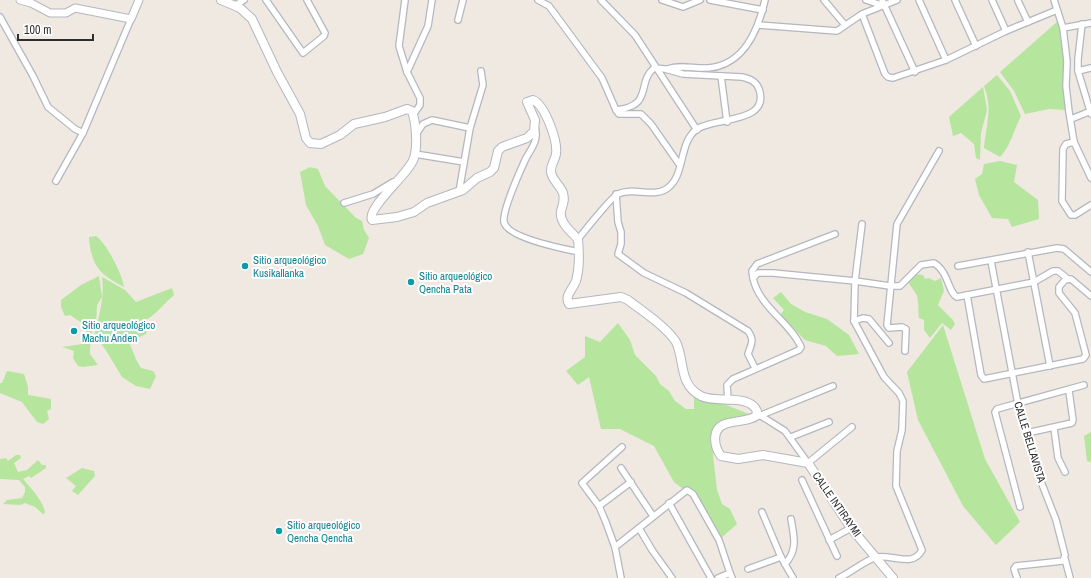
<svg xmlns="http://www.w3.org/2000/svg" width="1091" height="578" font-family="'Archivo Narrow',sans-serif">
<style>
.green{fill:#b6e59e}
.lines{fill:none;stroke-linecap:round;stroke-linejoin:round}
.minor-casing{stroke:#b4b7c1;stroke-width:8}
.tertiary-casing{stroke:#b4b7c1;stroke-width:9}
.secondary-casing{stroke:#b4b7c1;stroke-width:10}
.minor{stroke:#fff;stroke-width:5.5}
.tertiary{stroke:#fff;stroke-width:7}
.secondary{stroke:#fff;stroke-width:8}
.culture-dot{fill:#0f9aa8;stroke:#fff;stroke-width:1.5}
.labels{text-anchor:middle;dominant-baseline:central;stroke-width:4;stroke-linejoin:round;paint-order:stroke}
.culture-label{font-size:11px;fill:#0d838f;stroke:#fff;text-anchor:start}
.street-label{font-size:11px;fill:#2e2e2e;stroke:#fff}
</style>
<rect width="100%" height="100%" fill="#efe9e1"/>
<g class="green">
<polygon points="1058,21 1066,60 1066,110 1049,109 1025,114 1014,91 1000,72"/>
<path d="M 997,75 L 1010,91 L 1021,116 C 1014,129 1011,146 1000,157 L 984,148 C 986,125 993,109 984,86 Z"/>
<polygon points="983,87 987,110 981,133 980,160 976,158 974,144 961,133 953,136 949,117"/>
<polygon points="1000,161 1017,165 1014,182 1038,200 1039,219 1012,227 1008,219 992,218 979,195 975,179 982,174 984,164"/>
<polygon points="310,167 318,169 325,186 356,218 362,221 364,230 369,238 363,254 349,259 325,245 318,226 306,205 300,172"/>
<path d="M 96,236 C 107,244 122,274 124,287 C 99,274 92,266 89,239 L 89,237 Z"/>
<path d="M 915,274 L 923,275 L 925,279 L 929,278 L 935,281 L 941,278 L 944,291 L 938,305 L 953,320 L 955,324 L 951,330 L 942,323 L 930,338 L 924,330 L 924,320 L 919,318 C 918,310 919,304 917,296 C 915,290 908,285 908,279 Z"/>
<polygon points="99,276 102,297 97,305 96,324 91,335 90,349 90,354 98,365 82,367 78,366 73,358 74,351 62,347 83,344 88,334 82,323 70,315 65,316 61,307 61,300 81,285"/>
<path d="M 102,277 L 125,290 L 136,302 L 172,288 L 174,295 C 164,303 155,316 144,321 L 148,327 L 146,334 L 129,342 C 133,351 135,359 141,368 L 153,371 L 156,376 L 150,389 L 136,386 L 122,377 L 107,352 L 100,342 L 95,339 L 94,336 C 99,316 105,297 102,277 Z"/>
<polygon points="781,292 791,304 805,312 827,319 849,335 859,354 837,356 826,346 805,340 780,315 784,310 773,298"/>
<polygon points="618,323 630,340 635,355 656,376 660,384 669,391 675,401 686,409 694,409 694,393 705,401 726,405 749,414 742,418 717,426 711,437 717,490 722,504 730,509 737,524 719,540 695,498 674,482 654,446 620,429 601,429 589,377 578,385 566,371 585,357 585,336 600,342"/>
<polygon points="943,325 985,459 1020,522 996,545 963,506 918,420 907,372"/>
<polygon points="7,371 24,374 28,387 28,395 51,399 51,409 47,411 49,419 43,424 37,422 22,402 0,393 0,383 2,383"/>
<polygon points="1091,432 1091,462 1087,461 1084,436"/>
<path d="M 16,455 L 20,455 L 21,458 L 14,463 L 18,472 L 27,470 L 38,460 L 42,465 L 46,465 L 46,468 L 31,478 L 29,476 L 23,479 C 30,487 44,502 45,513 L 43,514 L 35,507 L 25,503 L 20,505 L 3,504 L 7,500 L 22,498 L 25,492 L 25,487 L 19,480 L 0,479 L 0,459 L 6,458 L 8,461 Z"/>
<polygon points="82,468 94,471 95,476 78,495 72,491 76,486 66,478"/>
</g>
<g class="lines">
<defs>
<g id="minor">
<polyline points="266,0 303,53 324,36 325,33 307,0"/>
<polyline points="405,0 399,46 407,72 420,98 420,105 413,115"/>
<path d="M 538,0 L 549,6 L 602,78 L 616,110 C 654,106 636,83 654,68 L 665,69 L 683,74 L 742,77 C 750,79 756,81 759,89 C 771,124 714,117 697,129 C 679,142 685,172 670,186 C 656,200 634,186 618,194 C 613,195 583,233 578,239"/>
<polyline points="601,0 635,35 697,130"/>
<polyline points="662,0 683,7 700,0"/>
<polyline points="710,0 763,10"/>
<polyline points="824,0 845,25"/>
<polyline points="866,0 884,6"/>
<polyline points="882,0 915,72"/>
<polyline points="919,0 946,60"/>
<polyline points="955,0 976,46"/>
<polyline points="992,0 1006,31"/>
<polyline points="1054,0 1063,28 1067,61 1066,86 1069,112 1074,142 1091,178"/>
<polyline points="1018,1 1028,22"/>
<polyline points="234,6 244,0"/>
<polyline points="862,14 885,74 888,77 893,78 946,60 1006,31 1057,10"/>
<polyline points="0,17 33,76 48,107 75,129 83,133"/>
<polyline points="458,20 463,0"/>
<polyline points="758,25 837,31 862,14 897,0"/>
<polyline points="1063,28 1091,23"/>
<polyline points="1091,68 1078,71 1091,114"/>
<path d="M 668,69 C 680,64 695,69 708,68 C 744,65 758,31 765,0"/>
<polyline points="1078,71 1078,59 1082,24"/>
<polyline points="407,72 428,26 432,0"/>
<polyline points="721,76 727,122"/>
<polyline points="616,110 619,114 641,114 651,124 679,164"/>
<polyline points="1071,119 1091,111"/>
<path d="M 535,127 C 539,139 532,148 526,158 C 521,169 502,211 504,222 C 507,238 564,249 579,252"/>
<polyline points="415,136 423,124 432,120 470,128"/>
<polyline points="1074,142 1066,144 1063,149 1062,201 1071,215 1075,215 1091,205"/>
<polyline points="415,154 464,162"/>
<polyline points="56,181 83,133 131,19"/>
<polyline points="459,192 470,128 483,85 481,71"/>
<path d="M 616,194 L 618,222 L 621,232 L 621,244 L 618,254 L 644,273 L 686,293 L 748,331 C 755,341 751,344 748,354 L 755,368"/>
<polyline points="344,203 373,194 393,182"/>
<polyline points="862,224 855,281 854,321 863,318 869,319 889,343"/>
<polyline points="1028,252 1050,366"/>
<polyline points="991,261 1018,404 1040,479 1056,520 1065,555 1063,561 1016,566 1014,569 1017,578"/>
<polyline points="958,266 1057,248 1064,249 1091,272"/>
<polyline points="753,278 752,271 757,264 835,234"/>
<polyline points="967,295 981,375 984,379 1083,359 1086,355 1075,313 1059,293 1059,287 1065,280 1071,279 1091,296"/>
<polyline points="905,351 906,329 902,327 889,328 887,325 897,224 939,151"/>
<path d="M 728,401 L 727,385 L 733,379 L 799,350 L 801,347 C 791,323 759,307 753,278 L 758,273 L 773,273 L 855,281 L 890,286 L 900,286 L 921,265 L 934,263 C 949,272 948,293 957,297 L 1034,282 L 1053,271 L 1058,271 L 1068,279"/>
<polyline points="759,416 833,386"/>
<polyline points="761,416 785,431 808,463 852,427"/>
<polyline points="1054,428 1058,458 1065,472"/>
<polyline points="1027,433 1072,423 1073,420 1069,391"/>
<polyline points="791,437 829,422"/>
<polyline points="621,468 653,516"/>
<polyline points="802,480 837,556"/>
<polyline points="669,503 711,578"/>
<polyline points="599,506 631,482"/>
<polyline points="1020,507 995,412 997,409 1084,385"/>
<polyline points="762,512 781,557 793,578"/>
<polyline points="639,528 652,550 672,578"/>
<polyline points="829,540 851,528"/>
<polyline points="615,547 687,490 693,494 719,540 730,573"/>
<polyline points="1065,559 1070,578"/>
<path d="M 785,564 C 798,550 794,536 791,519"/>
<polyline points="748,569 781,557"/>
<polyline points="621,578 615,547 605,520 599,506 582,483 622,447"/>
<polyline points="718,578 730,573 732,578"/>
<path d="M 839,578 C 848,574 869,558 877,557 C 892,554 913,568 922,550 L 896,486 L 897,451 L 902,430 L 903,401 L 899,393 L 884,377 L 854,321"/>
</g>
<polyline id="tertiary" points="20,0 31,3 50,13 66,13 75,8 131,19 139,0"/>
<path id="secondary" d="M 221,0 L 240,8 L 252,19 L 277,72 L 300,114 L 306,138 L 310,143 L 321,144 L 340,135 L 354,124 L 385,117 L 407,109 L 412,111 C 416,123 418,145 414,158 C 410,173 366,208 372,220 L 397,217 L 414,212 L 427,203 L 463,190 L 477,178 L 490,172 L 494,168 L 498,151 L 502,147 L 527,138 L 534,131 L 535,120 L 527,102 L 533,100 C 545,105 558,141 556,154 C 555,161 550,165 551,172 C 552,180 560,185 563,193 C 565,200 563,204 561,211 C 559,222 571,232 578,239 C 579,253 580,267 576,281 C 573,289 564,296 569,304 L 621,297 L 628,300 C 642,311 667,327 676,342 C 685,360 678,384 701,396 C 717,404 749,393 757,411 L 756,416 C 747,422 736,420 725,424 C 711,429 714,447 721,456 L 738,459 L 763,455 L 808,463 L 851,528 L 893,578"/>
</defs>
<use href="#minor" class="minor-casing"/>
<use href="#tertiary" class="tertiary-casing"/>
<use href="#secondary" class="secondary-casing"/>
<use href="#minor" class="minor"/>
<use href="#tertiary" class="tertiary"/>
<use href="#secondary" class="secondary"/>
</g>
<g class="culture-dot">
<circle cx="245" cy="266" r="4"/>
<circle cx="411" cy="282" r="4"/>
<circle cx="74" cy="331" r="4"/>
<circle cx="279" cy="531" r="4"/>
</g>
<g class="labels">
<g class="culture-label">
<text x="253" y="260">Sitio arqueológico<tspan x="253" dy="13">Kusikallanka</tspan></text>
<text x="419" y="276">Sitio arqueológico<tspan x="419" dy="13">Qencha Pata</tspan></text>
<text x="82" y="325">Sitio arqueológico<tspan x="82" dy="13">Machu Anden</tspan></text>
<text x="287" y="525">Sitio arqueológico<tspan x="287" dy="13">Qencha Qencha</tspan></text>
</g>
<g class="street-label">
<text transform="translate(1030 442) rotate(73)">CALLE BELLAVISTA</text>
<text transform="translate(837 504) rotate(55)">CALLE INTIRAYMI</text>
</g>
</g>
<path d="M18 34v6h75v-6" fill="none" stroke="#2e2e2e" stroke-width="2"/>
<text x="24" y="34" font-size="12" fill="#2e2e2e" stroke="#ffffff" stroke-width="3" paint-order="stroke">100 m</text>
</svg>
